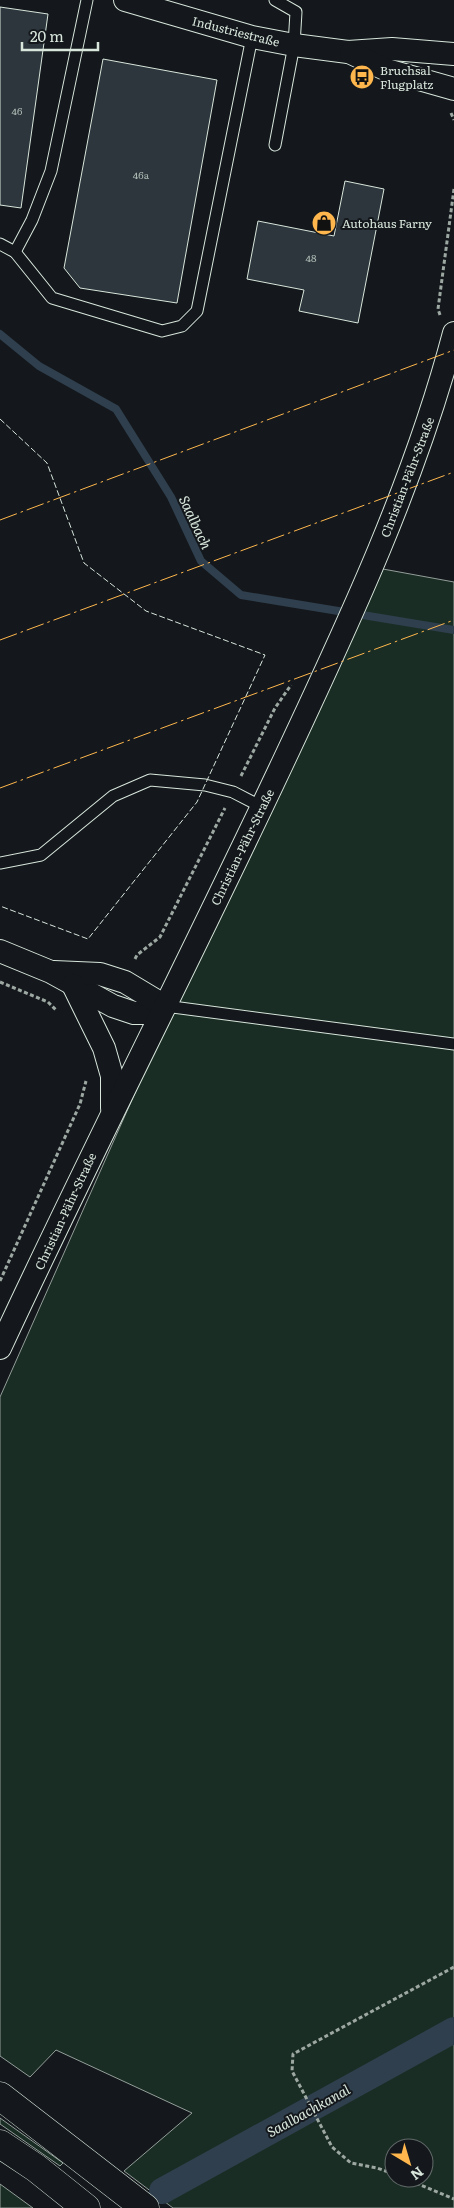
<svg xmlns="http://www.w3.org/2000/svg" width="454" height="2208" font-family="Literata,serif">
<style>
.green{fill:#1a2d24;stroke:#939e99;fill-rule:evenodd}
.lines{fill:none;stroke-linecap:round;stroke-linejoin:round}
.stream{stroke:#2f3f4d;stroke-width:8}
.canal{stroke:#2f3f4d;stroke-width:26}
.building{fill:#2c363c;stroke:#d8e6dc}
.lane-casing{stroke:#d8e6dc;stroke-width:13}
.street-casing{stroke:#d8e6dc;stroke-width:24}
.primary-casing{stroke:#d8e6dc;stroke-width:29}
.path{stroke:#9da8a2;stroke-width:3;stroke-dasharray:4 2.5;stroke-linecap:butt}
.lane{stroke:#14181c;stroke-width:11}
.street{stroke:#14181c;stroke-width:22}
.primary{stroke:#14181c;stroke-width:28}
.fence{stroke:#d8e6dc;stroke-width:1;stroke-dasharray:6 2.5;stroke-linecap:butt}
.power{stroke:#ffb74d;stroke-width:1;stroke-dasharray:18 4 2.5 4;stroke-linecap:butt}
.labels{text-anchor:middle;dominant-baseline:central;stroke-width:4;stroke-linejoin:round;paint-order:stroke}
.number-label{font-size:10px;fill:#adbab4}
.street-label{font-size:12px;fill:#d8e6dc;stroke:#14181c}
.poi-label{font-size:12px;fill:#d8e6dc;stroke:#14181c;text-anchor:start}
.water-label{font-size:14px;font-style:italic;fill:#d8e6dc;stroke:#14181c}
</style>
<rect width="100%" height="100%" fill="#14181c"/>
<g class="green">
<path d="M 372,567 L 454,582 L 454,2208 L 173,2208 L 124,2171 L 192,2113 L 56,2050 L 30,2077 L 0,2056 L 0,1397 L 262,807 ZM 394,2148 L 424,2148 L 424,2178 L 394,2178 Z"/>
<polygon points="0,2118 63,2163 60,2166 0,2124"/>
<polygon points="0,2184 33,2208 0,2208"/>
</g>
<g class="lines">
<polyline class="stream" points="0,334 39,366 116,409 171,497 201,561 241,595 454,630"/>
<polyline class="canal" points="162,2191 454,2030"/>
</g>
<g class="building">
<polygon points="0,7 48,14 21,208 0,205"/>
<polygon points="103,59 217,80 177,303 80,288 64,268"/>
<polygon points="345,181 384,189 358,323 299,311 304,290 247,279 258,221 334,236"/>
</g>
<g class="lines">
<defs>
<g id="lane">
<polyline points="275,0 296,12 294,45 275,145"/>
<polyline points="0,244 15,252 32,220 51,171 87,0"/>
<polyline points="15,252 52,298 162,331 182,326 197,311 252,37"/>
<polyline points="0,863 41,855 113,796 150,780 205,785 233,792 262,807"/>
<polyline points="165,1006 454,1044"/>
</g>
<g id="street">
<polyline points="125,0 252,37 294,45 348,52 392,49 454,54"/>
<polyline points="351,53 387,70 454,89"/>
<polyline points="0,951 51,972 113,1006 134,1013 150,1013 165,1006"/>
<polyline points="54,972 100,974 125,982 165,1006"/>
<polyline points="73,985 104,1048 112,1076 112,1108"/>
<path d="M 0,1348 C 92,1150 192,956 285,758 C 350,620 415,481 454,333"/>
</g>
<g id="primary">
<polyline points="0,2096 145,2208"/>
<polyline points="0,2144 36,2168 86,2208"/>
</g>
</defs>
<use href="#lane" class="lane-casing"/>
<use href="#street" class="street-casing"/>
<use href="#primary" class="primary-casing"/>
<g class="path">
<polyline points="451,113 454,120"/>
<polyline points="440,315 438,309 454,189"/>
<polyline points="241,776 275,708 291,685"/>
<polyline points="135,959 137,955 160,937 225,808"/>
<polyline points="0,982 48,1002 57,1011"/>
<polyline points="0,1281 80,1104 86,1081"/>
<polyline points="394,2174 377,2168 351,2163 332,2147 292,2071 293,2054 454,1967"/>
<polyline points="404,2178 454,2199"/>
</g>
<use href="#lane" class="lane"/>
<use href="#street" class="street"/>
<use href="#primary" class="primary"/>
<polyline class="fence" points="0,419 47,463 84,563 146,611 265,655 197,802 88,939 0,906"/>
<g class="power">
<polyline points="0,520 454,350"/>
<polyline points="0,640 454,472"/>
<polyline points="0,788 454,620"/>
</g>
</g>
<defs>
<symbol id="bus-disc" viewBox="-11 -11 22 22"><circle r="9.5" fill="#ffb74d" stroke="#14181c"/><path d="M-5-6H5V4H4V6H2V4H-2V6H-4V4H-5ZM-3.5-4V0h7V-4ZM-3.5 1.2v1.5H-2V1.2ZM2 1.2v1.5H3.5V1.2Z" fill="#111"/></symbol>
<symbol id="shop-disc" viewBox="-11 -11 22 22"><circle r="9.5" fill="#ffb74d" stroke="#14181c"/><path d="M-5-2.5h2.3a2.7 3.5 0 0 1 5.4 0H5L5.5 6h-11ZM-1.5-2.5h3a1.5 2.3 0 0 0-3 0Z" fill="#111"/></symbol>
</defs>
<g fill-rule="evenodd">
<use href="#bus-disc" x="348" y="63" width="28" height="28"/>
<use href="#shop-disc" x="310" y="209" width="28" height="28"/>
</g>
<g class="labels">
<g class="number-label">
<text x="17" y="110">46</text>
<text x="141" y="174">46a</text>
<text x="311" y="257">48</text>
</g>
<g class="street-label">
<text transform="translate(236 31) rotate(14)">Industriestraße</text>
<text transform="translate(407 477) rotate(-69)">Christian-Pähr-Straße</text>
<text transform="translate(242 847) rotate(-64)">Christian-Pähr-Straße</text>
<text transform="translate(65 1211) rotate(-65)">Christian-Pähr-Straße</text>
</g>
<g class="poi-label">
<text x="380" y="70">Bruchsal<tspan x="380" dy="14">Flugplatz</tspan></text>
<text x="342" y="223">Autohaus Farny</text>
</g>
<g class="water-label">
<text transform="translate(196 522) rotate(65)">Saalbach</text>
<text transform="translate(308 2110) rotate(-29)">Saalbachkanal</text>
</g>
</g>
<g transform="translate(409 2163) rotate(142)"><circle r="24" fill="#14181c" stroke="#626a69"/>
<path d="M0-4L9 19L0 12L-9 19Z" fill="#ffb74d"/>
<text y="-8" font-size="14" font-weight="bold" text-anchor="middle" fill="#d8e6dc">N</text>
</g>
<path d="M22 42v8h76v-8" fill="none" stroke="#d8e6dc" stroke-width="2.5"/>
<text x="30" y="42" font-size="15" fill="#d8e6dc" stroke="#14181c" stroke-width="4" paint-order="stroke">20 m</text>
</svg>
